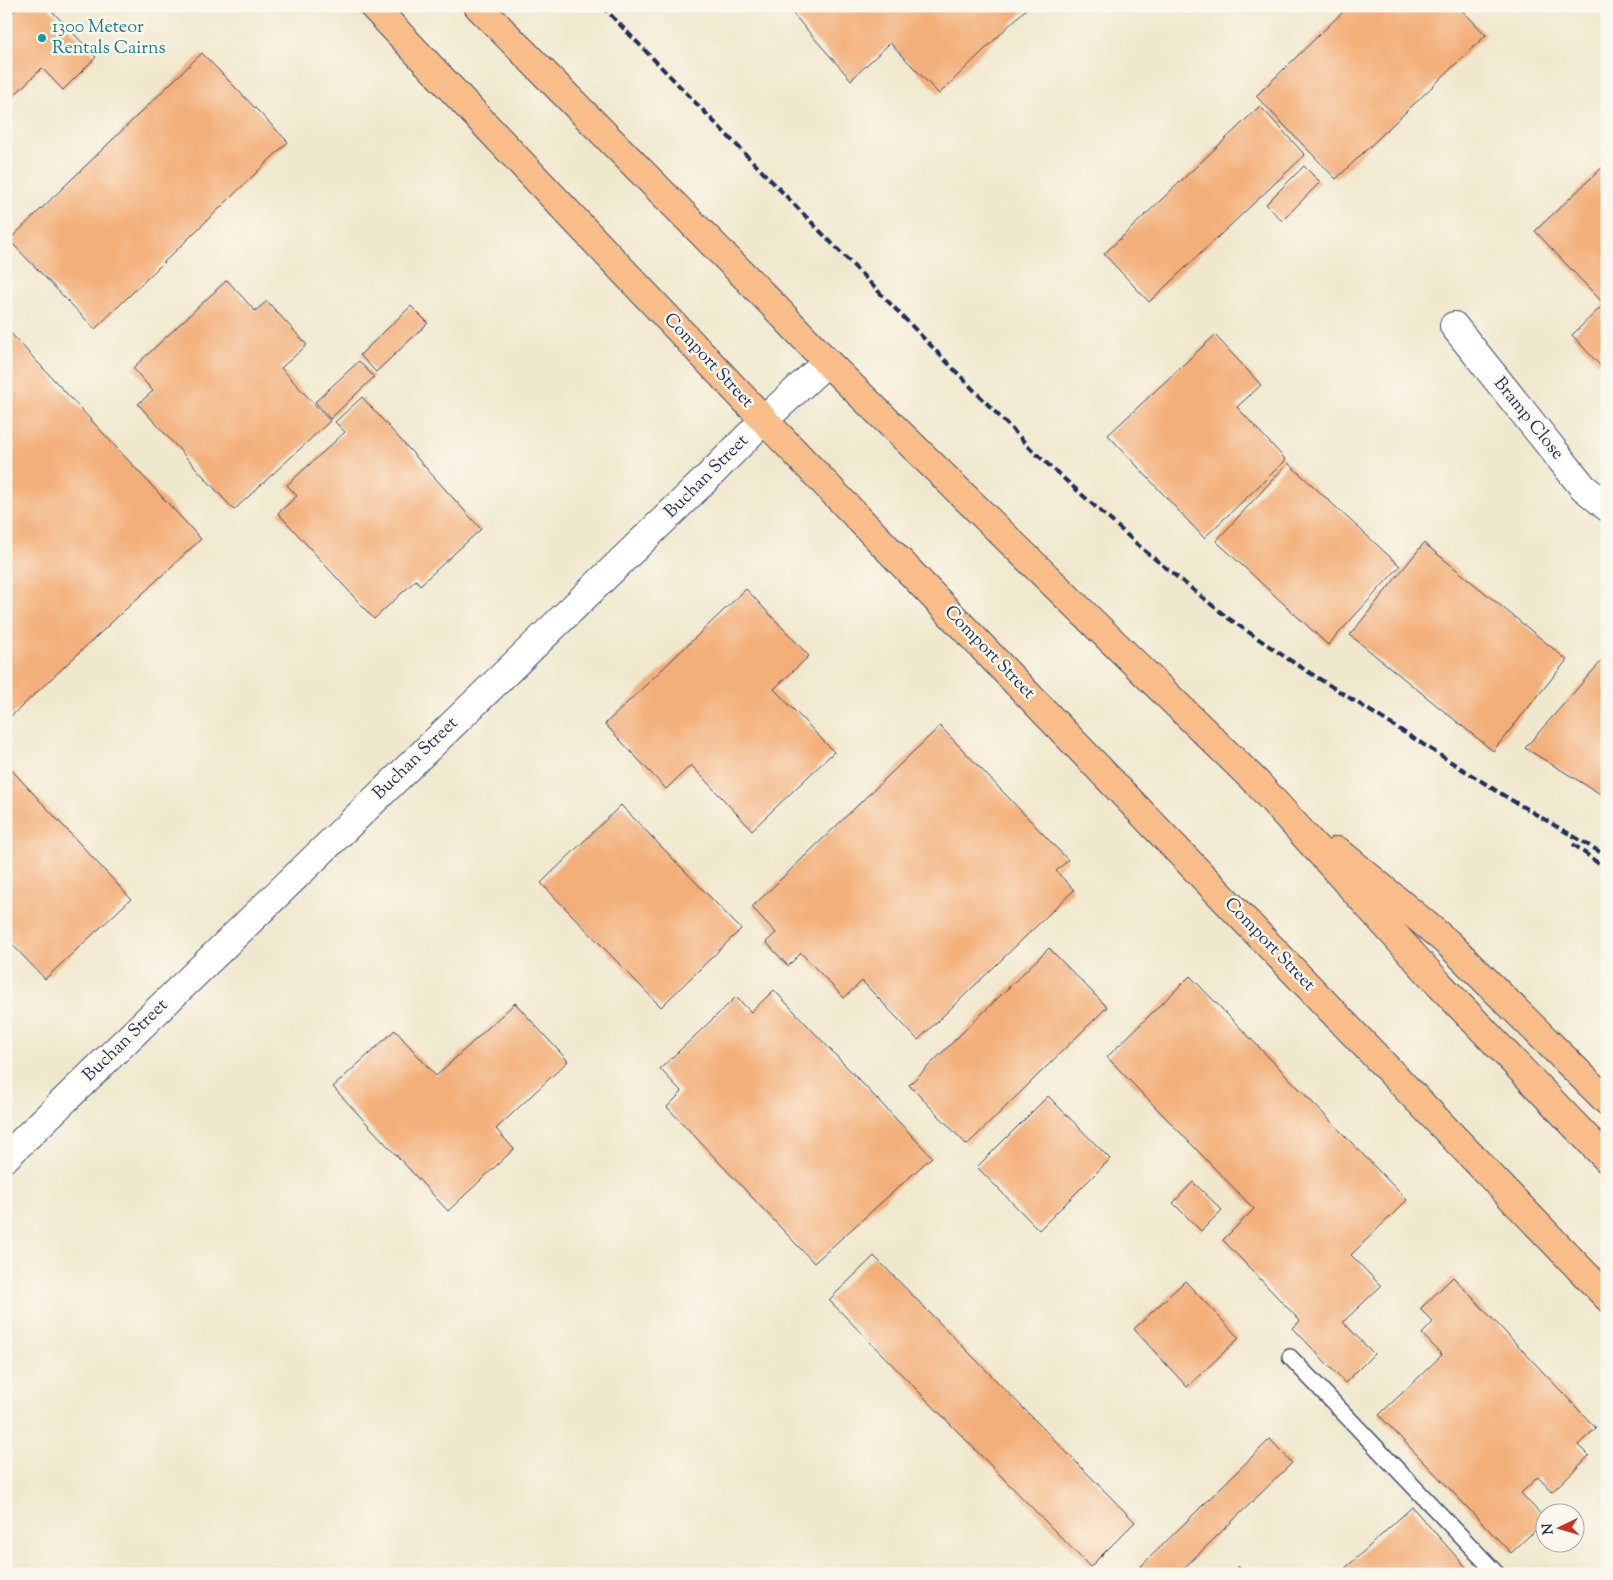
<svg xmlns="http://www.w3.org/2000/svg" width="1613" height="1580" font-family="'Sorts Mill Goudy',serif">
<style>
.building{fill:#f3af79}
.lines{fill:none;stroke-linecap:round;stroke-linejoin:round}
.service-casing{stroke:#3b4b6f;stroke-width:18}
.minor-casing{stroke:#3b4b6f;stroke-width:30}
.trunk-casing{stroke:#3b4b6f;stroke-width:30}
.service{stroke:#fff;stroke-width:15}
.minor{stroke:#fff;stroke-width:28}
.trunk{stroke:#f8bd89;stroke-width:28}
.rail{stroke:#1b2f5e;stroke-width:4;stroke-dasharray:8 4;stroke-linecap:butt}
.culture-dot{fill:#0f9aa8;stroke:#fbf7ec;stroke-width:2}
.labels{text-anchor:middle;dominant-baseline:central;stroke-width:5;stroke-linejoin:round;paint-order:stroke}
.culture-label{font-size:18px;fill:#0d838f;stroke:#fbf7ec;text-anchor:start}
.street-label{font-size:18px;fill:#1b2f5e;stroke:#fbf7ec}
</style>
<rect width="100%" height="100%" fill="#fbf7ec"/>
<filter id="ink" filterUnits="userSpaceOnUse"><feTurbulence type="fractalNoise" baseFrequency=".02" numOctaves="2"/><feDisplacementMap in="SourceGraphic" scale="10" xChannelSelector="R" yChannelSelector="G"/><feConvolveMatrix kernelMatrix="1 2 1 2 8 2 1 2 1" color-interpolation-filters="sRGB"/></filter>
<filter id="wash" filterUnits="userSpaceOnUse"><feTurbulence type="fractalNoise" baseFrequency=".0096" numOctaves="4" result="noise"/><feDisplacementMap in="SourceGraphic" scale="20" xChannelSelector="R" yChannelSelector="G"/><feGaussianBlur stdDeviation="1.12" result="paint"/><feColorMatrix in="noise" values="0 0 0 0 0 0 0 0 0 0 0 0 0 0 0 0 0 1.4 0 .05"/><feComposite in="paint" operator="in"/></filter>
<g filter="url(#wash)">
<rect width="100%" height="100%" fill="#f0e8cd"/>
<g id="blocks">
<g class="building">
<polygon points="19,6 47,6 96,57 63,90 42,68 6,103 6,19"/>
<polygon points="786,6 1029,6 939,94 890,43 851,80"/>
<polygon points="1349,6 1458,6 1486,35 1336,179 1256,96"/>
<polygon points="202,53 288,142 95,329 9,240"/>
<polygon points="1260,106 1305,155 1149,302 1104,254"/>
<polygon points="1607,163 1607,373 1572,335 1604,304 1535,231"/>
<polygon points="1304,166 1320,182 1282,221 1266,204"/>
<polygon points="227,280 255,311 267,301 307,345 281,368 330,421 234,510 138,404 153,391 133,368"/>
<polygon points="411,306 428,323 376,372 360,355"/>
<polygon points="6,328 201,539 6,721"/>
<polygon points="1215,335 1261,385 1237,407 1286,460 1204,538 1108,435"/>
<polygon points="359,361 374,377 330,419 315,402"/>
<polygon points="362,397 481,529 420,585 416,580 374,619 278,513 297,496 287,485 345,432 335,422"/>
<polygon points="1288,463 1400,566 1328,645 1216,541"/>
<polygon points="1424,543 1567,660 1493,751 1350,635"/>
<polygon points="746,589 809,656 774,689 834,752 752,830 691,765 666,789 605,724"/>
<polygon points="1605,657 1607,659 1607,798 1525,748"/>
<polygon points="940,726 1068,860 1056,871 1074,890 918,1040 862,981 844,998 801,953 788,966 766,942 776,933 752,907"/>
<polygon points="6,764 131,899 45,979 6,938"/>
<polygon points="621,805 741,929 661,1007 541,883"/>
<polygon points="1049,948 1107,1007 967,1145 909,1085"/>
<polygon points="1190,976 1407,1200 1351,1255 1381,1286 1343,1322 1374,1354 1345,1383 1293,1328 1300,1321 1223,1240 1254,1209 1107,1057"/>
<polygon points="774,990 932,1157 814,1263 667,1107 682,1092 660,1069 736,997 751,1012"/>
<polygon points="515,1003 568,1061 496,1129 514,1149 448,1211 333,1087 395,1030 436,1076"/>
<polygon points="1048,1096 1110,1159 1039,1230 977,1167"/>
<polygon points="1193,1182 1222,1210 1201,1231 1173,1203"/>
<polygon points="874,1256 1135,1522 1090,1567 829,1300"/>
<polygon points="1453,1277 1596,1428 1578,1445 1589,1456 1552,1492 1538,1477 1521,1493 1546,1520 1511,1553 1379,1415 1442,1355 1422,1334 1433,1322 1420,1309"/>
<polygon points="1185,1281 1239,1338 1187,1387 1134,1329"/>
<polygon points="1270,1439 1292,1463 1178,1574 1133,1574"/>
<polygon points="1412,1507 1472,1574 1339,1574"/>
<polygon points="1238,1566 1246,1574 1230,1574"/>
</g>
</g>
</g>
<g filter="url(#ink)">
<use href="#blocks" fill-opacity="0" stroke="#3b4b6f" stroke-width="1"/>
<g class="lines">
<defs>
<polyline id="service" points="1290,1357 1497,1574"/>
<g id="minor">
<polyline points="1454,326 1583,487 1607,507"/>
<polyline points="6,1157 706,479 764,420 827,362"/>
</g>
<g id="trunk">
<polyline points="373,6 764,420 1607,1297"/>
<polyline points="478,6 775,307 827,362 1258,784 1439,984 1607,1159"/>
<polyline points="1338,851 1448,943 1607,1101"/>
</g>
</defs>
<use href="#service" class="service-casing"/>
<use href="#minor" class="minor-casing"/>
<use href="#trunk" class="trunk-casing"/>
<use href="#service" class="service"/>
<use href="#minor" class="minor"/>
<use href="#trunk" class="trunk"/>
<g class="rail">
<polyline points="602,6 1033,451 1145,551 1228,618 1288,659 1508,798 1607,856"/>
<polyline points="1573,844 1607,870"/>
</g>
</g>
</g>
<circle class="culture-dot" cx="42" cy="38" r="5"/>
<g class="labels">
<g class="culture-label">
<text x="52" y="28">1300 Meteor<tspan x="52" dy="21">Rentals Cairns</tspan></text>
</g>
<g class="street-label">
<text transform="translate(708 361) rotate(47)">Comport Street</text>
<text transform="translate(1528 419) rotate(51)">Bramp Close</text>
<text transform="translate(707 477) rotate(-45)">Buchan Street</text>
<text transform="translate(989 653) rotate(46)">Comport Street</text>
<text transform="translate(416 759) rotate(-44)">Buchan Street</text>
<text transform="translate(1269 945) rotate(46)">Comport Street</text>
<text transform="translate(126 1041) rotate(-44)">Buchan Street</text>
</g>
</g>
<rect width="1613" height="1580" fill="none" stroke="#fbf7ec" stroke-width="25"/>
<g transform="translate(1560 1528) rotate(265)"><circle r="24" fill="#fbf7ec" stroke="#a1a7b3"/>
<path d="M0-4L9 19L0 12L-9 19Z" fill="#c8321e"/>
<text y="-8" font-size="14" font-weight="bold" text-anchor="middle" fill="#1b2f5e">N</text>
</g>
</svg>
